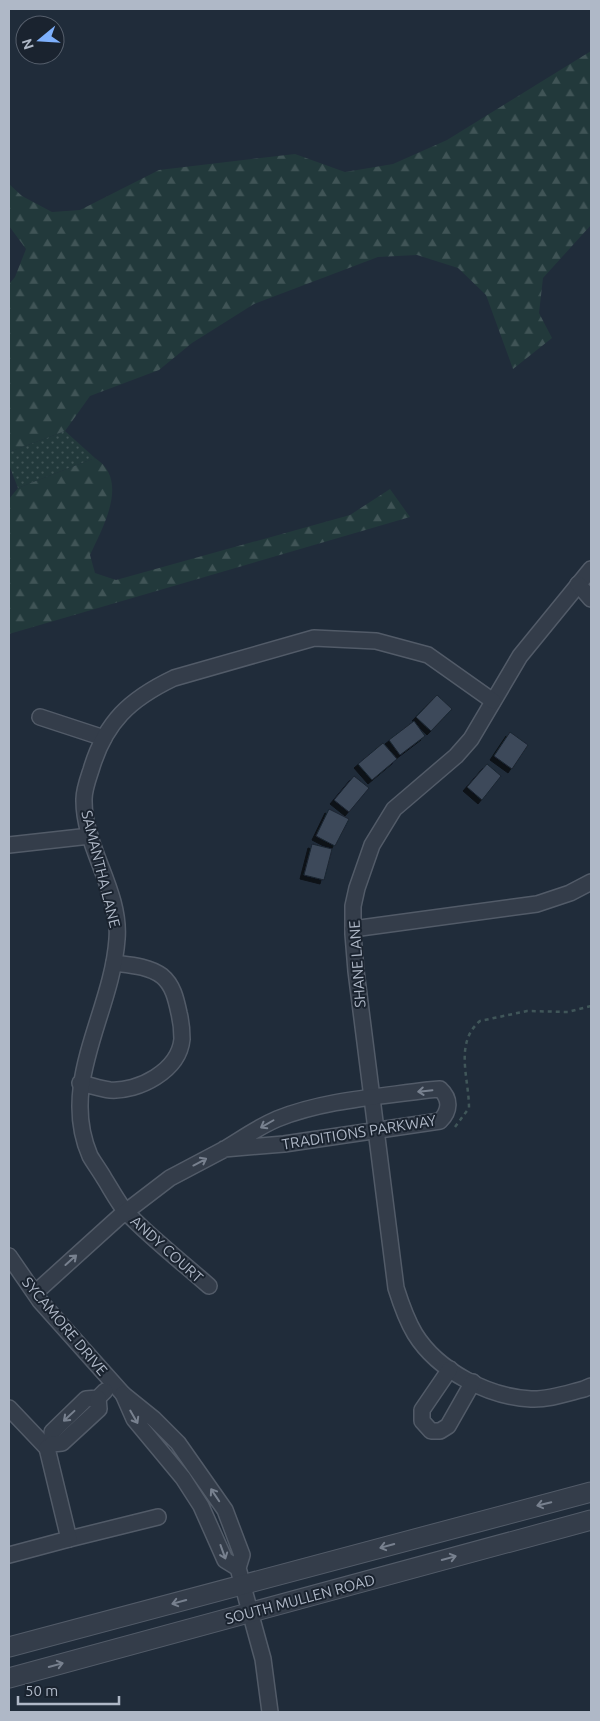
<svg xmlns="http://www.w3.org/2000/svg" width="600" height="1721" font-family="Ubuntu,sans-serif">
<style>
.grass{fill:url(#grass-dots)}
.forest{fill:url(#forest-firs)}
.building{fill:#3c4a5a;stroke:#1b2531;filter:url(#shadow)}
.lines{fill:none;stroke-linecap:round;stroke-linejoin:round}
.minor-casing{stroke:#525b68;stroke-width:18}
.tertiary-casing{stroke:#525b68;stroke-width:21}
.path{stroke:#405659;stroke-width:2.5;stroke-dasharray:4 4;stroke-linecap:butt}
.minor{stroke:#343d4a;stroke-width:15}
.tertiary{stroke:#343d4a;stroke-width:19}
.oneway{stroke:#78818f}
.labels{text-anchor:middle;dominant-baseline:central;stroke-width:4;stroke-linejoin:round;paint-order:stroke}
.street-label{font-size:15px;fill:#afb8c7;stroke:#1a232f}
</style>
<defs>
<pattern id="grass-dots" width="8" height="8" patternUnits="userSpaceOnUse" patternTransform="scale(1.25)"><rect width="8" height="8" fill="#22393b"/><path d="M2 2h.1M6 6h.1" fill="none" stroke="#405456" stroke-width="1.8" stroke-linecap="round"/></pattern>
<pattern id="forest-firs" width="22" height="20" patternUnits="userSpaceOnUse" patternTransform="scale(1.25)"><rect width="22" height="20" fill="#22393b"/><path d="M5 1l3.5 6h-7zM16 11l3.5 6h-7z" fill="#405456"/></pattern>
<filter id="shadow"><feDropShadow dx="-4" dy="4" stdDeviation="0" flood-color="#0009"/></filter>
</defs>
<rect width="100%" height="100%" fill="#202c3a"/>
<polygon class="grass" points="65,431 95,458 18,488 9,465 9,452"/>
<g class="forest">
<polygon points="591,51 591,225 543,278 539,313 552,338 513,369 486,295 458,268 417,255 378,257 254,304 192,343 159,370 90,396 65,431 9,452 9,284 15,277 26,249 9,226 9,184 22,196 52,212 80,210 159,170 295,154 345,172 393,164 447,140"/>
<path d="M 95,458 C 130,480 103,527 90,555 L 95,573 L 116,580 L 350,515 L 390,489 L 410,517 L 9,634 L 9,499 L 18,488 Z"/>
</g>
<g class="building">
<polygon points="437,695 452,709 431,731 416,717"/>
<polygon points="414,721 425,736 400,755 389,740"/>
<polygon points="510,732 528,745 512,769 494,756"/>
<polygon points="383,743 397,759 372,780 358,764"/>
<polygon points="487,764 501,776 482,800 467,787"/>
<polygon points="354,776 369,788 349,812 334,800"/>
<polygon points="329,809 349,819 335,846 316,836"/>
<polygon points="312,844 332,849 324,880 304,875"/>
</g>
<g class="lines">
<defs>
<g id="minor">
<path d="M 591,569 L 520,656 L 471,739 L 456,756 L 394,809 L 372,845 L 357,888 L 353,906 L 353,934 L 356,971 L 396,1288 C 401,1304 406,1319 415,1334 C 438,1371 489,1397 531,1399 C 548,1400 568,1393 584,1389 L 591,1386"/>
<polyline points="578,584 591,599"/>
<polyline points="40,717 104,738"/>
<polyline points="9,845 90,836"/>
<polyline points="353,929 537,904 570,893 591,882"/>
<path d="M 80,1083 C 90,1085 100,1089 110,1090 C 138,1092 179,1071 182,1039 C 182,1031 181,1021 179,1013 C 176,999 173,985 162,976 C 149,966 130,965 114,963"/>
<polyline points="9,1256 40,1301 123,1394"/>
<path d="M 209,1286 C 182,1262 152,1239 127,1213 C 118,1203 111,1189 104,1178 C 100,1171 94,1163 90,1156 C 58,1083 112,1013 117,939 C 121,890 83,847 84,799 C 84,790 88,779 91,770 C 105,722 130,699 174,678 L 314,638 L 376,641 L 428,655 L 493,701"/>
<path d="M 35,1293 L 119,1217 L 170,1178 L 223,1150 L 224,1149 L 284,1144 L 440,1121 C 450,1111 451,1099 440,1089 L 428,1090 C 378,1097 324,1100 277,1119 C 258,1127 240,1140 223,1150"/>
<polyline points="450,1369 422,1410 422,1421 431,1431 440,1431 448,1426 473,1382"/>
<polyline points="9,1408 47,1448"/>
<polyline points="52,1444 52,1432 86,1399 98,1398 105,1391"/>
<polyline points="69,1539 158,1517"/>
<polyline points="9,1555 69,1539 47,1448 52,1444 62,1443 99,1409 98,1398"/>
<polyline points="238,1568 225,1560 201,1506 183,1478 134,1419 123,1394 154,1419 178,1443 225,1510 242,1555 238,1568 263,1659 270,1712"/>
</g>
<g id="tertiary">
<polyline points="9,1647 591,1492"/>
<polyline points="9,1678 591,1520"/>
</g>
</defs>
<use href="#minor" class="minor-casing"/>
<use href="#tertiary" class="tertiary-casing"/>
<path class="path" d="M 455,1127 L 469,1108 C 469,1078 454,1043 480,1021 L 527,1011 L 568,1012 L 591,1006"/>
<use href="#minor" class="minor"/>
<use href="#tertiary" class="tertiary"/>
</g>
<defs><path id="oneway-shaft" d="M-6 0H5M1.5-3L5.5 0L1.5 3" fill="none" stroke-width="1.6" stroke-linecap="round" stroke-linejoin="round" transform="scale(1.25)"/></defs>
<g class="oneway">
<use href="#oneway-shaft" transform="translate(425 1091) rotate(174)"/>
<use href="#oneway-shaft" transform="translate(267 1124) rotate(150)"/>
<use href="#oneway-shaft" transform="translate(200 1162) rotate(-28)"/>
<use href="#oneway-shaft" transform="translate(71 1260) rotate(-42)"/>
<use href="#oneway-shaft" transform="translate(69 1416) rotate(137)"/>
<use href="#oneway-shaft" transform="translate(134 1417) rotate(60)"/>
<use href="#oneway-shaft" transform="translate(215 1495) rotate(-124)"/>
<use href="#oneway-shaft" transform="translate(544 1504) rotate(166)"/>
<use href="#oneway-shaft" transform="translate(387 1546) rotate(165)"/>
<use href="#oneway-shaft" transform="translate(223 1552) rotate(70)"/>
<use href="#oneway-shaft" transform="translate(449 1558) rotate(-15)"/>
<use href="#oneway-shaft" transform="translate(179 1602) rotate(165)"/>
<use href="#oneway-shaft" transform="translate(56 1665) rotate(-15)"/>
</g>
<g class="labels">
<g class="street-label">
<text transform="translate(101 869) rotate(76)">SAMANTHA LANE</text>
<text transform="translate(357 964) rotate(-94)">SHANE LANE</text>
<text transform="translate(359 1132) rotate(-9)">TRADITIONS PARKWAY</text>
<text transform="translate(167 1249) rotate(42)">ANDY COURT</text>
<text transform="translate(65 1326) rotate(50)">SYCAMORE DRIVE</text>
<text transform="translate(300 1599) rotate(-15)">SOUTH MULLEN ROAD</text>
</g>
</g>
<rect width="600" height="1721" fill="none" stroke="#afb8c7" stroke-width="20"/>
<g transform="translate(40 40) rotate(252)"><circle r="24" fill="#1a232f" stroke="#565f6c"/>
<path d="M0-4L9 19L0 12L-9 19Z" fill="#7eb0fc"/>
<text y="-8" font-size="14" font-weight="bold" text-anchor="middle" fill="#afb8c7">N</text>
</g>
<path d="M18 1696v8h101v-8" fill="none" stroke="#afb8c7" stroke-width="2.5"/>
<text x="25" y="1696" font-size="15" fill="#afb8c7" stroke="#1a232f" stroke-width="4" paint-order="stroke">50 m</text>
</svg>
